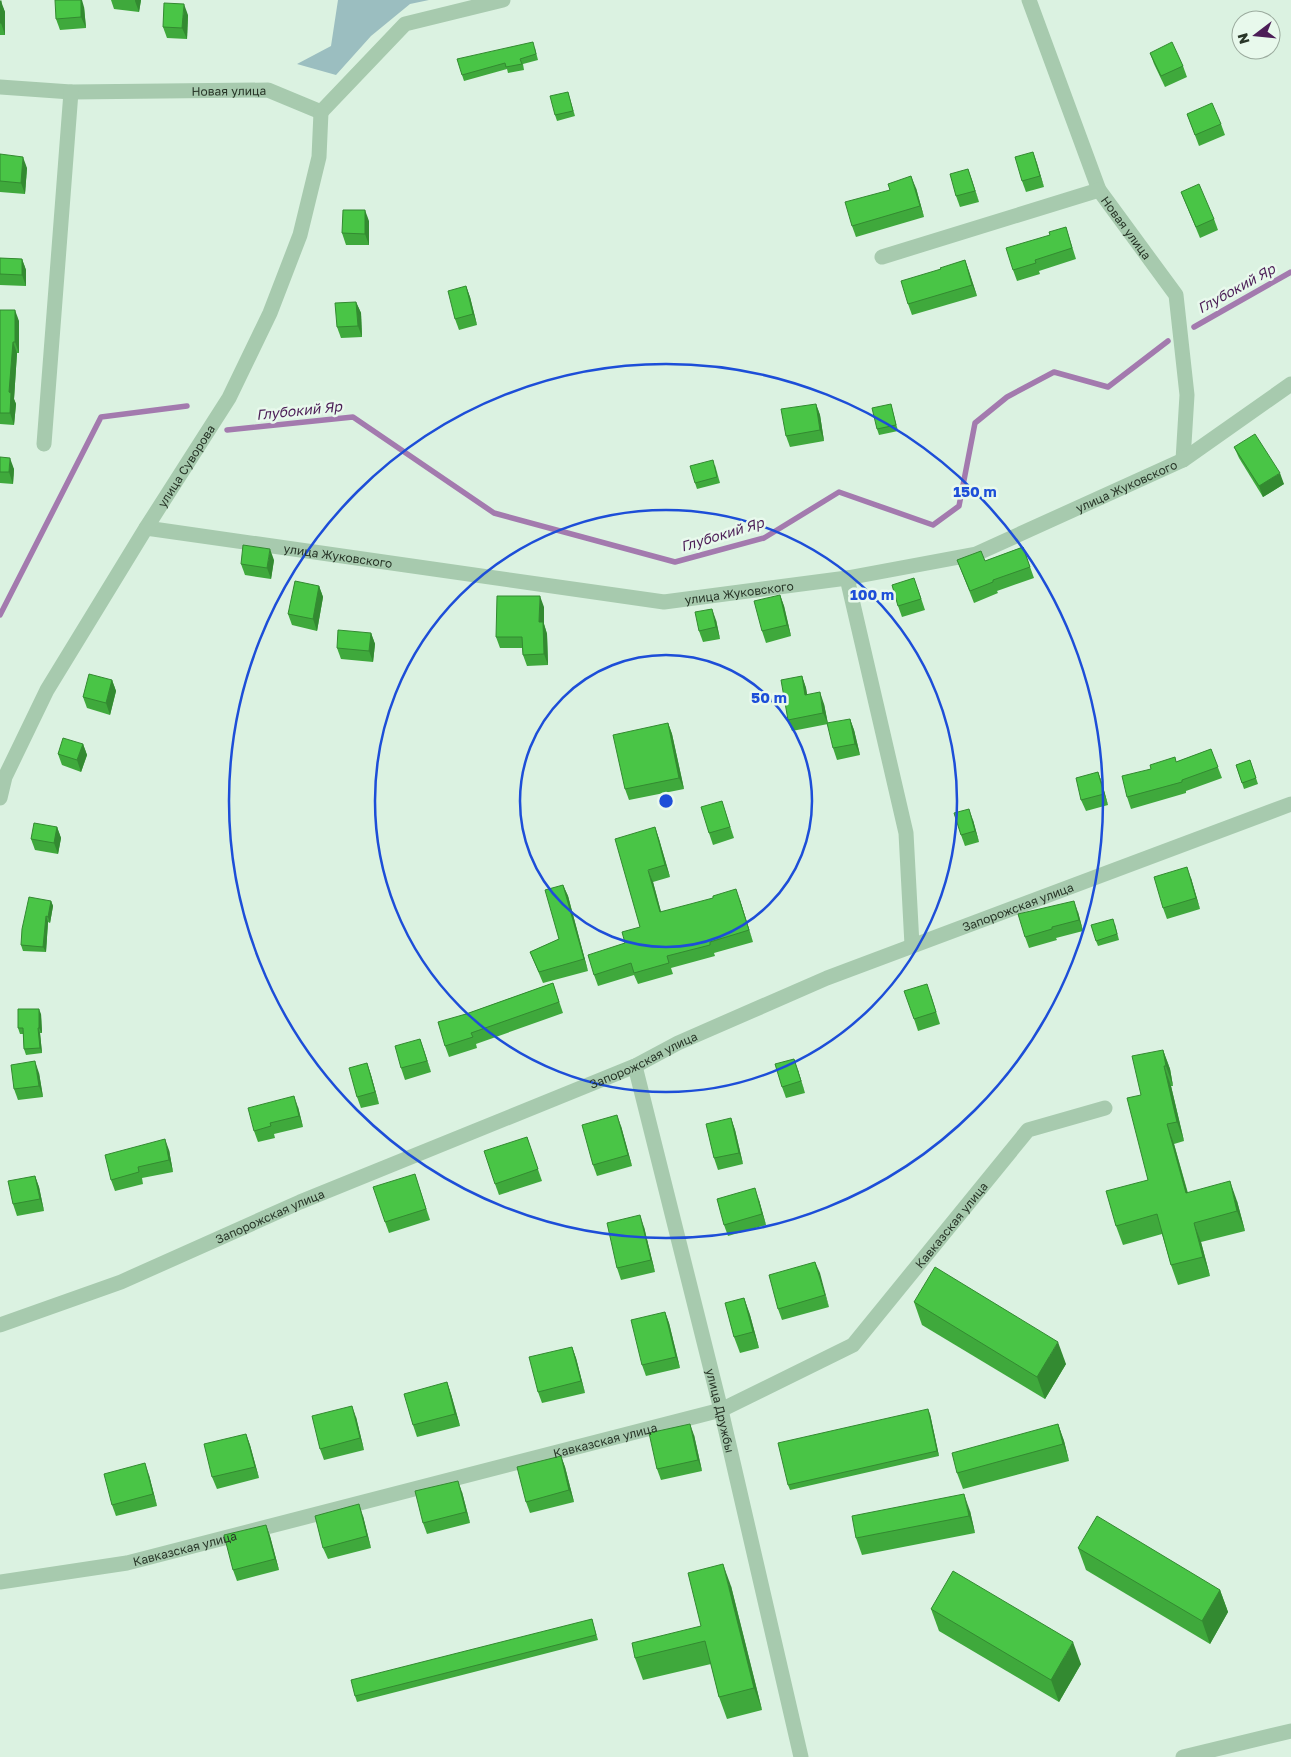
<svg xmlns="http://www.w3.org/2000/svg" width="1291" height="1757" font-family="'Golos Text',sans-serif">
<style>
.green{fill:#9bbec0}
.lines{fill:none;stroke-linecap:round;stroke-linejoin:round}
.stream{stroke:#a37aae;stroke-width:5.5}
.street{stroke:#a7caae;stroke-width:15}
.wall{fill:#3fa93c}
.shaded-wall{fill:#338a31}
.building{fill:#49c546;stroke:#338a31}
.ring{fill:none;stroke:#1d4ed8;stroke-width:2.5}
.labels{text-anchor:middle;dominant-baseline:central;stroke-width:5;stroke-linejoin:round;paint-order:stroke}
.street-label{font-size:12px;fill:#283628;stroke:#e8f9ec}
.water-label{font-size:14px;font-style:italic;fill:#4c1e57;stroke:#e8f9ec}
.centre{fill:#1d4ed8;stroke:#e8f9ec;stroke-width:2.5}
.ring-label{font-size:15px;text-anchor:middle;font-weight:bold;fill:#1d4ed8;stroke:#e8f9ec;stroke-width:5;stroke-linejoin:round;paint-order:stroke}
</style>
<rect width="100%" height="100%" fill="#dbf2e1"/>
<polygon class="green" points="338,0 429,0 410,4 371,36 336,75 297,64 331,46"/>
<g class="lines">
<g class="stream">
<polyline points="1194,327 1291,272"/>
<polyline points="227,430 353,417 494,513 675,562 764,538 839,492 933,525 959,506 975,423 1007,397 1054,372 1108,387 1168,341"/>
<polyline points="0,615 101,417 187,406"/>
</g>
<g class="street">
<path id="s1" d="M 1029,0 L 1099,190 L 1176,295 L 1187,395 L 1183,460"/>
<path id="s2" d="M 0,87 L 71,92 L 268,90 L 321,112"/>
<polyline points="321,112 405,24 503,0"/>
<polyline points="882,257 1099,190"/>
<polyline points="44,444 71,92"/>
<path id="s3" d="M 146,528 L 664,602 L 847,578 L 976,554 L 1183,460 L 1291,384"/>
<polyline points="847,578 906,833 912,945"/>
<path id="s4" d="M 0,798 L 5,777 L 47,690 L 146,528 L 229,398 L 270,313 L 300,235 L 319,157 L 321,112"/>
<path id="s5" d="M 635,1066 L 721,1410 L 801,1757"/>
<path id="s6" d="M 0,1325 L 121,1282 L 300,1202 L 635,1066 L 678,1043 L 827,978 L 1291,804"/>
<path id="s7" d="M 0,1582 L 127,1563 L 721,1410 L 853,1345 L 1028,1130 L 1105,1108"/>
<polyline points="1183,1757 1291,1731"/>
</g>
</g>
<g class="wall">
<polygon points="111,0 141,0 139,12 114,9"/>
<polygon points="0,1 5,12 5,35 0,35"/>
<polygon points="84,7 86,28 60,30 56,19"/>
<polygon points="188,15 187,39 167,38 163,27"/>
<polygon points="535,48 538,60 523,64 524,70 508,73 507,69 464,81 462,75"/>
<polygon points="1150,53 1183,66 1187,77 1165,87 1154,64"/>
<polygon points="568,92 575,116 557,121 555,115"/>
<polygon points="1187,114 1221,124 1225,135 1199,146"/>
<polygon points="1033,152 1044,187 1026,192 1022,181"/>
<polygon points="0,154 27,168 25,194 0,192"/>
<polygon points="968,169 979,202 960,207 956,196"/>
<polygon points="916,188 924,217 856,237 852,226"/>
<polygon points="1181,192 1214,219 1218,230 1200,238"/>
<polygon points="369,221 369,245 346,245 342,233"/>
<polygon points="1066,227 1076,259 1039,271 1040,274 1017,281 1013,270 1050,235"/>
<polygon points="0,258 22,259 26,270 26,286 0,285"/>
<polygon points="965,260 977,296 912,315 908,304 941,269"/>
<polygon points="466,286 470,297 477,325 459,330 455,319"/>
<polygon points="356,302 361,313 362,337 341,338 337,327"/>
<polygon points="0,310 19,321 19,353 17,353 14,399 16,404 14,425 0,424"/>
<polygon points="816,404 820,415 824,441 790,447 786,436"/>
<polygon points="891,404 898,431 879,435 877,429"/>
<polygon points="1234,447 1284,484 1263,497 1239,458"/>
<polygon points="0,457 14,469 13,484 0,483"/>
<polygon points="715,465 720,483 697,489 695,483"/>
<polygon points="1023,547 1034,578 997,591 998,593 974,603 957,560 985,561"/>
<polygon points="274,560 271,579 245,575 241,564"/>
<polygon points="319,586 323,597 317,631 292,625 288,614"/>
<polygon points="918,589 925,610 902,617 898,606"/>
<polygon points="780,595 784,606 791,636 766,643 762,631"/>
<polygon points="544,607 544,624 547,634 548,665 527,666 523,655 522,648 500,648 496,637"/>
<polygon points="716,620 720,639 703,642 699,631"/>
<polygon points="371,633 375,644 373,662 341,659 337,648"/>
<polygon points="802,676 806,688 807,695 824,704 828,724 792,731 788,720"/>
<polygon points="112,680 116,691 110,715 87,708 83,697"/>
<polygon points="850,719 854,730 860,755 837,760 833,748"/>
<polygon points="668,723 672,734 684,789 629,800 625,789"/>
<polygon points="83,744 87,755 81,772 62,765 58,754"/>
<polygon points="1211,749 1222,778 1186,791 1186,793 1131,809 1127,797 1176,762"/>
<polygon points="1250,760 1258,784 1244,789 1236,765"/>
<polygon points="1098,772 1102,783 1108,805 1086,811 1081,800"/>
<polygon points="722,801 734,838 713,845 709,833"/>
<polygon points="973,820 979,842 965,846 961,835"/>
<polygon points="57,827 61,838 58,854 35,850 31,839"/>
<polygon points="655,827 659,839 670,877 653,882 661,912 740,900 753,942 714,953 715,956 671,968 673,974 638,984 634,975 598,986 594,975 640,927"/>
<polygon points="1191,878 1200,909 1167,919 1163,908"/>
<polygon points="563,885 568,896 588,971 543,983 530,952 559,939"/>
<polygon points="51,901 53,906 50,923 48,922 46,952 23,951 21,945"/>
<polygon points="1078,912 1083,931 1056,938 1057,940 1029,948 1025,937"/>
<polygon points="1115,924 1119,940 1098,946 1096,941"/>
<polygon points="553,983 563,1013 476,1044 477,1048 449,1057 445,1046 466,1014"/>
<polygon points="931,995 940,1024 918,1031 914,1019"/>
<polygon points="41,1014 42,1033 40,1033 42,1053 26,1055 24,1049 23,1034 20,1034 18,1028"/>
<polygon points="420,1039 431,1072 405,1080 401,1068"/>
<polygon points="1163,1050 1170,1069 1173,1086 1171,1086 1184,1141 1174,1144 1188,1193 1237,1201 1245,1231 1201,1242 1210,1276 1178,1285 1171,1265 1162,1234 1123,1245 1116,1226 1148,1180 1141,1095"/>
<polygon points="367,1063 371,1075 379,1104 361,1108 357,1097"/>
<polygon points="798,1070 805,1093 786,1098 782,1087"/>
<polygon points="39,1073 43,1097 18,1100 14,1089"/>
<polygon points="298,1107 303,1127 274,1134 275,1138 258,1142 254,1131"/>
<polygon points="731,1118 735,1130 743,1164 718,1170 714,1158"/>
<polygon points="621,1126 632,1166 597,1176 593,1165"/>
<polygon points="527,1137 542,1181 499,1195 495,1184"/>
<polygon points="169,1150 173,1172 142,1178 143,1184 115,1191 111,1180"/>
<polygon points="415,1174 430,1220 389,1233 385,1222"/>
<polygon points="35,1176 39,1187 44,1211 17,1216 13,1204"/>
<polygon points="759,1200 766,1225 728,1236 724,1225"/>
<polygon points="644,1227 655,1272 621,1280 617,1268"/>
<polygon points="815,1262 829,1307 782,1320 778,1309"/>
<polygon points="744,1298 750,1315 759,1348 740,1353 734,1337"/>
<polygon points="914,1302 1066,1364 1045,1399 922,1325"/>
<polygon points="665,1312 669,1323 680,1368 646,1376 642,1365"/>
<polygon points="572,1347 576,1358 585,1393 542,1403 538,1392"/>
<polygon points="447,1382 451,1394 460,1426 417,1437 413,1425"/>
<polygon points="930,1414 939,1456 790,1490 788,1485"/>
<polygon points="356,1417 364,1450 324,1460 320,1449"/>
<polygon points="1058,1424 1064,1441 1069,1461 963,1489 957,1473"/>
<polygon points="246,1434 250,1445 259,1478 217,1489 212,1477"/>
<polygon points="694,1435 702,1471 661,1480 657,1469"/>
<polygon points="561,1456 565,1467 574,1502 530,1513 526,1502"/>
<polygon points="149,1475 157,1506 116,1516 112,1505"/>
<polygon points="462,1492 470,1523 427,1534 423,1523"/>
<polygon points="970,1511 975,1533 862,1555 856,1538"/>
<polygon points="363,1516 371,1548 328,1559 323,1548"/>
<polygon points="266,1525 270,1536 279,1570 237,1581 233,1570"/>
<polygon points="1078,1548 1220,1590 1228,1612 1210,1644 1086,1570"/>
<polygon points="731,1586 762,1710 727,1719 719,1697 711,1664 643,1680 635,1658 701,1626"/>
<polygon points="931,1609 1081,1664 1059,1702 939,1631"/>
<polygon points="592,1619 598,1640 357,1702 355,1696"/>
</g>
<g class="shaded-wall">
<polygon points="81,0 82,0 84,7 86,28 81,17"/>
<polygon points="135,0 141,0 139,12 135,1"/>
<polygon points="1,1 5,12 5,35 1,23"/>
<polygon points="184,4 188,15 187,39 182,28"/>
<polygon points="1033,152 1037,163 1044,187 1040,176"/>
<polygon points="23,157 27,168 25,194 21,183"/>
<polygon points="968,169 972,180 979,202 975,191"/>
<polygon points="911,176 916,188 924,217 920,206"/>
<polygon points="365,210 369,221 369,245 365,234"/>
<polygon points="22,259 26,270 26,286 22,275"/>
<polygon points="965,260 969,271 977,296 972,285"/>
<polygon points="466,286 470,297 477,325 473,314"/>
<polygon points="356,302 361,313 362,337 358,326"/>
<polygon points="15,310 19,321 19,353 15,342"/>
<polygon points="13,342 17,353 14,399 16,404 14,425 10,413 9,392"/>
<polygon points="816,404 820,415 824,441 820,430"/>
<polygon points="10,458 14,469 13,484 9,472"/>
<polygon points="1280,473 1284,484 1263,497 1259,486"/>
<polygon points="270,549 274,560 271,579 267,568"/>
<polygon points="319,586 323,597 317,631 313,619"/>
<polygon points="780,595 784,606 791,636 787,625"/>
<polygon points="540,596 544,607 544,624 547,634 548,665 544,654 539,622"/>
<polygon points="712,609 716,620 720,639 716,627"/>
<polygon points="371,633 375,644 373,662 369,651"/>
<polygon points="802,676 806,688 809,706 805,695"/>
<polygon points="112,680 116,691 110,715 106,703"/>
<polygon points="820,692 824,704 828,724 823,713"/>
<polygon points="850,719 854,730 860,755 855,744"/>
<polygon points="668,723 672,734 684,789 679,778"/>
<polygon points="83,744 87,755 81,772 77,760"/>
<polygon points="1098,772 1102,783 1108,805 1104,794"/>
<polygon points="969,809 973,820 979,842 975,831"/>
<polygon points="57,827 61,838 58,854 54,843"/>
<polygon points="655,827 659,839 670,877 665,865"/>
<polygon points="1187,867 1191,878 1200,909 1196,898"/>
<polygon points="648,870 653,882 664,923 660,912"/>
<polygon points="563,885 568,896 588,971 584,959"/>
<polygon points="736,889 740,900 753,942 749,930"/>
<polygon points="51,901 53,906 50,923 48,917"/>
<polygon points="1074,901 1078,912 1083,931 1079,920"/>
<polygon points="46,916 48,922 46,952 43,947"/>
<polygon points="39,1009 41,1014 42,1033 39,1028"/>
<polygon points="38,1028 40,1033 42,1053 40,1048"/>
<polygon points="420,1039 424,1050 431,1072 427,1061"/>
<polygon points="1163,1050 1170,1069 1173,1086 1166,1066"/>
<polygon points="794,1059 798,1070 805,1093 801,1081"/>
<polygon points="35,1061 39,1073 43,1097 39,1086"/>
<polygon points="367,1063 371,1075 379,1104 375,1092"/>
<polygon points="1164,1066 1171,1086 1184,1141 1177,1122"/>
<polygon points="294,1096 298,1107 303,1127 299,1116"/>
<polygon points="617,1115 621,1126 632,1166 628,1155"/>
<polygon points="731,1118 735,1130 743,1164 739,1153"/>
<polygon points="1167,1124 1174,1144 1193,1213 1186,1193"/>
<polygon points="165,1139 169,1150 173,1172 169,1160"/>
<polygon points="35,1176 39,1187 44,1211 40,1199"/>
<polygon points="1230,1181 1237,1201 1245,1231 1237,1211"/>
<polygon points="755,1188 759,1200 766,1225 762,1214"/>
<polygon points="640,1215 644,1227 655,1272 651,1260"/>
<polygon points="1194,1223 1201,1242 1210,1276 1203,1257"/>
<polygon points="815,1262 820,1273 829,1307 825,1295"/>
<polygon points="744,1298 750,1315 759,1348 753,1332"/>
<polygon points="665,1312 669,1323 680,1368 676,1357"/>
<polygon points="1058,1342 1066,1364 1045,1399 1037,1377"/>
<polygon points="572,1347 576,1358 585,1393 581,1381"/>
<polygon points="447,1382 451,1394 460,1426 455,1414"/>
<polygon points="352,1406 356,1417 364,1450 360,1438"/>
<polygon points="928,1409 930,1414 939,1456 937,1451"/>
<polygon points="690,1424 694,1435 702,1471 698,1460"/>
<polygon points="1058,1424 1064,1441 1069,1461 1063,1444"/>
<polygon points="246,1434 250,1445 259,1478 255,1467"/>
<polygon points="561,1456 565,1467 574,1502 569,1490"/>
<polygon points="145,1463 149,1475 157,1506 153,1494"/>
<polygon points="458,1481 462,1492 470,1523 466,1512"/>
<polygon points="964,1494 970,1511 975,1533 969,1516"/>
<polygon points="359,1504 363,1516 371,1548 367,1536"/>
<polygon points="266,1525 270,1536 279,1570 275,1559"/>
<polygon points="723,1564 731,1586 762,1710 754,1688"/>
<polygon points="1220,1590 1228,1612 1210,1644 1202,1621"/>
<polygon points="1073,1642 1081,1664 1059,1702 1051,1680"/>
</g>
<g class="building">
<polygon points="55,0 81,0 81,17 56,19"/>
<rect x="0" y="1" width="1" height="22"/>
<polygon points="164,3 184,4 182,28 163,27"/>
<polygon points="533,42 536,54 520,59 522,64 506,67 505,63 462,75 457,59"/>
<polygon points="1172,42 1183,66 1161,76 1150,53"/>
<polygon points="568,92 573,111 555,115 550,96"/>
<polygon points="1212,103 1221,124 1195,135 1187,114"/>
<polygon points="1033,152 1040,176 1022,181 1015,157"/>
<polygon points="0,154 23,157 21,183 0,181"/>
<polygon points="968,169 975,191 956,196 950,174"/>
<polygon points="911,176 920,206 852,226 845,202 890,190 888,184"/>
<polygon points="1199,184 1214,219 1196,227 1181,192"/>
<polygon points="343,210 365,210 365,234 342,233"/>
<polygon points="1066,227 1072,248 1035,260 1036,263 1013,270 1006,248 1050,235 1049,232"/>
<polygon points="0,258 22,259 22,275 0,274"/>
<polygon points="965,260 972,285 908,304 901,281 941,269 940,268"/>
<polygon points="466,286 473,314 455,319 448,291"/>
<polygon points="356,302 358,326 337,327 335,303"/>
<polygon points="0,310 15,310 15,342 13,342 9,392 11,393 10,413 0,413"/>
<polygon points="816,404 820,430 786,436 781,409"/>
<polygon points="891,404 896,425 877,429 872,408"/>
<polygon points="1255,434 1280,473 1259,486 1234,447"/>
<polygon points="0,457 10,458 9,472 0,472"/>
<polygon points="713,460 717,477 695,483 690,466"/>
<polygon points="243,545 270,549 267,568 241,564"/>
<polygon points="1023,547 1030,567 993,580 993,582 970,591 957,560 981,551 985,561"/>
<polygon points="914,578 921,599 898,606 892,585"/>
<polygon points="295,581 319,586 313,619 288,614"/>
<polygon points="780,595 787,625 762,631 754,601"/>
<polygon points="497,596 540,596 539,622 543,622 544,654 523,655 522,637 496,637"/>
<polygon points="712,609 716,627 699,631 695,612"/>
<polygon points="338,630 371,633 369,651 337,648"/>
<polygon points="89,674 112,680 106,703 83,697"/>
<polygon points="802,676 805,695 820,692 823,713 788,720 781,680"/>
<polygon points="850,719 855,744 833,748 827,723"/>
<polygon points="668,723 679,778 625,789 613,735"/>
<polygon points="63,738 83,744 77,760 58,754"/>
<polygon points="1211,749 1218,767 1182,780 1182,782 1127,797 1122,776 1151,769 1150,765 1175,757 1176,762"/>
<polygon points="1250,760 1256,778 1242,783 1236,765"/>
<polygon points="1098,772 1104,794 1081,800 1076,778"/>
<polygon points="722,801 730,827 709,833 701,807"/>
<polygon points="969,809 975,831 961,835 954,813"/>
<polygon points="34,823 57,827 54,843 31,839"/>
<polygon points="655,827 665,865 648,870 660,912 713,898 713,896 736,889 749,930 710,942 710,945 667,956 669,963 634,973 631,963 594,975 588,955 625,943 622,932 640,927 615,839"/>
<polygon points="1187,867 1196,898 1163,908 1154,877"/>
<polygon points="563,885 584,959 539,972 530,952 559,939 545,890"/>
<polygon points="29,897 51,901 48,917 46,916 43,947 21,945 22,929"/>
<polygon points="1074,901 1079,920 1052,927 1052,929 1025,937 1018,914"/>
<polygon points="1113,919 1117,934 1096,941 1091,925"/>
<polygon points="553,983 559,1002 471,1033 473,1037 445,1046 438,1022 466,1014"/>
<polygon points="927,984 936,1012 914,1019 904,991"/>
<polygon points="18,1009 39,1009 39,1028 38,1028 40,1048 24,1049 23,1028 18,1028"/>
<polygon points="420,1039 427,1061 401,1068 395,1046"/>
<polygon points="1163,1050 1166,1066 1164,1066 1177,1122 1167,1124 1186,1193 1230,1181 1237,1211 1194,1223 1203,1257 1171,1265 1157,1214 1116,1226 1106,1191 1148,1180 1127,1098 1141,1095 1132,1056"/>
<polygon points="794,1059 801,1081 782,1087 775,1064"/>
<polygon points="35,1061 39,1086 14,1089 11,1065"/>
<polygon points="367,1063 375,1092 357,1097 349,1068"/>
<polygon points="294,1096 299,1116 270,1123 271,1126 254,1131 248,1108"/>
<polygon points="617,1115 628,1155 593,1165 582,1125"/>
<polygon points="731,1118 739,1153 714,1158 706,1124"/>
<polygon points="527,1137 538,1169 495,1184 484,1151"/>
<polygon points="165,1139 169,1160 138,1167 139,1172 111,1180 105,1155"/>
<polygon points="415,1174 426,1209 385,1222 373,1187"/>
<polygon points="35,1176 40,1199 13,1204 8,1181"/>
<polygon points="755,1188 762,1214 724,1225 717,1199"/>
<polygon points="640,1215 651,1260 617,1268 607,1223"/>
<polygon points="815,1262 825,1295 778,1309 769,1275"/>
<polygon points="935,1267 1058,1342 1037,1377 914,1302"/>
<polygon points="744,1298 753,1332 734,1337 725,1303"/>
<polygon points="665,1312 676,1357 642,1365 631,1320"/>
<polygon points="572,1347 581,1381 538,1392 529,1357"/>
<polygon points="447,1382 455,1414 413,1425 404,1394"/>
<polygon points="352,1406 360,1438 320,1449 312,1416"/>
<polygon points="928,1409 937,1451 788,1485 778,1443"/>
<polygon points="690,1424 698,1460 657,1469 649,1433"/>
<polygon points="1058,1424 1063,1444 957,1473 952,1453"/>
<polygon points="246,1434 255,1467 212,1477 204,1444"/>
<polygon points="561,1456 569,1490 526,1502 517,1467"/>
<polygon points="145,1463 153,1494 112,1505 104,1474"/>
<polygon points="458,1481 466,1512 423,1523 415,1491"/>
<polygon points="964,1494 969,1516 856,1538 852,1516"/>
<polygon points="359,1504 367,1536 323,1548 315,1516"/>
<polygon points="1097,1516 1220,1590 1202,1621 1078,1548"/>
<polygon points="266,1525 275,1559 233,1570 224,1535"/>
<polygon points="723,1564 754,1688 719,1697 705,1641 635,1658 632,1643 701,1626 688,1573"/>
<polygon points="953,1571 1073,1642 1051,1680 931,1609"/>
<polygon points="592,1619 596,1635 355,1696 351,1680"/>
</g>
<g class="ring">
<circle cx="666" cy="801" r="146"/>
<circle cx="666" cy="801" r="291"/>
<circle cx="666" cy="801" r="437"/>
</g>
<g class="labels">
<g class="street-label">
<text stroke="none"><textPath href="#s2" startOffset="229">Новая улица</textPath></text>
<text stroke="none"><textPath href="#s1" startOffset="249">Новая улица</textPath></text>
<text stroke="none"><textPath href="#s4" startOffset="382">улица Суворова</textPath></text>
<text stroke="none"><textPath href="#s3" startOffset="1004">улица Жуковского</textPath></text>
<text stroke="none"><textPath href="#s3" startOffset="194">улица Жуковского</textPath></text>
<text stroke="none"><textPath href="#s3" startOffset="599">улица Жуковского</textPath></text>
<text stroke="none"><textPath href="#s6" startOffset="1101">Запорожская улица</textPath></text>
<text stroke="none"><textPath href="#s6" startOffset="696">Запорожская улица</textPath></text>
<text stroke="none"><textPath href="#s6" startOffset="291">Запорожская улица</textPath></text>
<text stroke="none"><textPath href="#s7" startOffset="1044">Кавказская улица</textPath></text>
<text stroke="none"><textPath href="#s5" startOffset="355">улица Дружбы</textPath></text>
<text stroke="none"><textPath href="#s7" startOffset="622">Кавказская улица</textPath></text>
<text stroke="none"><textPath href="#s7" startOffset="188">Кавказская улица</textPath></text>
</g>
<g class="water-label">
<text transform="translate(1236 288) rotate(-29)">Глубокий Яр</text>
<text transform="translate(299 410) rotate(-6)">Глубокий Яр</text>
<text transform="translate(722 534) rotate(-17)">Глубокий Яр</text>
</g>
</g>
<circle cx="666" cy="801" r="8" class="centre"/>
<g class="ring-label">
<text x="975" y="497">150 m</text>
<text x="872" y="600">100 m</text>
<text x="769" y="703">50 m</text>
</g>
<g transform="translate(1256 35) rotate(254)"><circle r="24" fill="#e8f9ec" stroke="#9bab9e"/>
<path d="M0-4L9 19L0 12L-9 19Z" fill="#4c1e57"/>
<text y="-8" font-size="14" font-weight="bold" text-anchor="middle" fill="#283628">N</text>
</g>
</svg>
